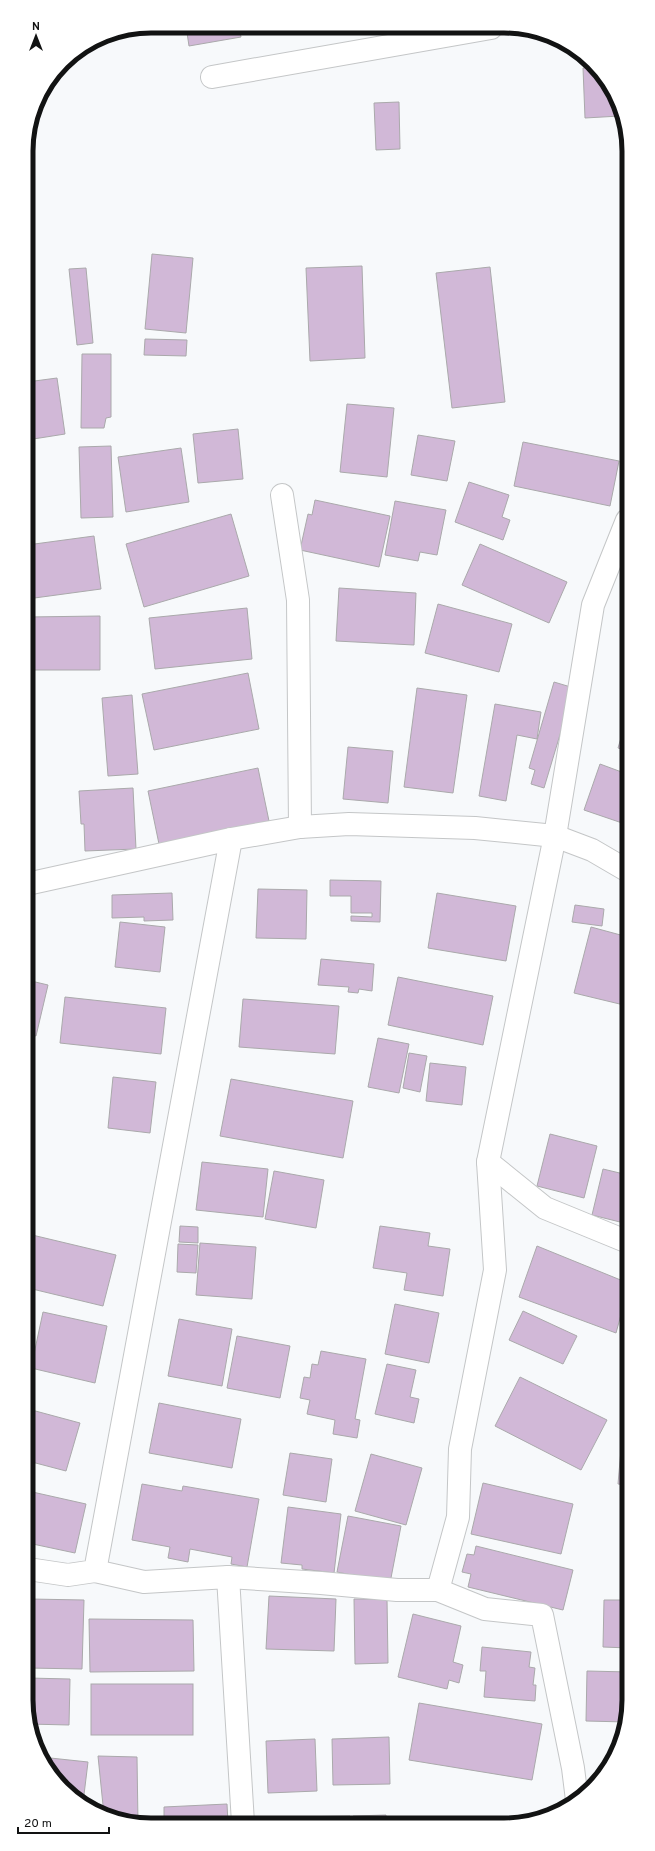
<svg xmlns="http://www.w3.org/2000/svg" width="655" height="1851" font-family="Overpass,sans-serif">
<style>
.building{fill:#d1b8d7;stroke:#aaa9ab}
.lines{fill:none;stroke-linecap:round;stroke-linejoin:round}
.minor-casing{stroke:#c4c6c7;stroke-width:24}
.minor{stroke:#fff;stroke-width:22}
.rim{fill:none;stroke:#121313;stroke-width:5}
</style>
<rect width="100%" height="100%" fill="#f7f9fb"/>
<g class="building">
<polygon points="186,26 239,27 241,37 189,46"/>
<polygon points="596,67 612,89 620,108 620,116 585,118 583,68"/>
<polygon points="399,102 400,149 376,150 374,103"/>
<polygon points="152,254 193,258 186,333 145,329"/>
<polygon points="362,266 365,358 310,361 306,268"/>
<polygon points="490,267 505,402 452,408 436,273"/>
<polygon points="86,268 93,343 77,345 69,269"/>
<polygon points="145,339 187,340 186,356 144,355"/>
<polygon points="82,354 111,354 111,417 106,418 104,428 81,428"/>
<polygon points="57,378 65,434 27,440 27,382"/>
<polygon points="347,404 394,408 387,477 340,472"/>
<polygon points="238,429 243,479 198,483 193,434"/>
<polygon points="418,435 455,441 447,481 411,475"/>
<polygon points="523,442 619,461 610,506 514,486"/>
<polygon points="111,446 113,517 81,518 79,447"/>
<polygon points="181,448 189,502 126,512 118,457"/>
<polygon points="469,482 509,495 502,517 510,520 503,540 455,522"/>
<polygon points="315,500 390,516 379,567 300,550 308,514 312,515"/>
<polygon points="395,501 446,510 437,555 420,552 418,561 385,555"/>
<polygon points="231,514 249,576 144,607 126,544"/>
<polygon points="94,536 101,589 27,599 27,545"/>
<polygon points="480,544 567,582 549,623 462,585"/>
<polygon points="339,588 416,593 414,645 336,641"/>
<polygon points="438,604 512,624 499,672 425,653"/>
<polygon points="247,608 252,659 155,669 149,618"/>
<polygon points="100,616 100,670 27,670 27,617"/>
<polygon points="248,673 259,729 154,750 142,694"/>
<polygon points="554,682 574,688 544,788 531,784 535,770 529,768"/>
<polygon points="417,688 467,695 453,793 404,787"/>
<polygon points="132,695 138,774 108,776 102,698"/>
<polygon points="495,704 541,712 537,739 517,735 506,801 479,796"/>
<polygon points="627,718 627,751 618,748"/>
<polygon points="348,747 393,751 388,803 343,799"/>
<polygon points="600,764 627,774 628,825 584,810"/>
<polygon points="258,768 269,821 159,844 148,791"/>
<polygon points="133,788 136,849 85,851 84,824 81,824 79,791"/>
<polygon points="330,880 381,881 380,922 351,921 351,916 372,917 372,913 351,913 351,896 330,896"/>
<polygon points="258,889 307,890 306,939 256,938"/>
<polygon points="172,893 173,920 144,921 144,917 112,918 112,895"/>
<polygon points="437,893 516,906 506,961 428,948"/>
<polygon points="575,905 604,909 602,926 572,922"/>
<polygon points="120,922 165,927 160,972 115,967"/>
<polygon points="591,927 628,937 628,1006 574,993"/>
<polygon points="321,959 374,964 372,991 359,989 358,993 348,992 349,987 318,985"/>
<polygon points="398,977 493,996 483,1045 388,1025"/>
<polygon points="27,980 48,985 36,1036 28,1034"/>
<polygon points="65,997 166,1008 161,1054 60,1043"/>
<polygon points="243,999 339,1006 335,1054 239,1047"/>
<polygon points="378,1038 409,1044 399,1093 368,1087"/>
<polygon points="409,1053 427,1056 420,1092 403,1088"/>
<polygon points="430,1063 466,1067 462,1105 426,1101"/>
<polygon points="113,1077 156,1082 150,1133 108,1128"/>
<polygon points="231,1079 353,1101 343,1158 220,1136"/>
<polygon points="628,1119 628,1168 621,1167"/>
<polygon points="550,1134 597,1146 584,1198 537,1186"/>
<polygon points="202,1162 268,1169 263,1217 196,1210"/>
<polygon points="603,1169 628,1175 628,1224 592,1215"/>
<polygon points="274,1171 324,1180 316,1228 265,1219"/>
<polygon points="180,1226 198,1227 198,1243 179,1242"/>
<polygon points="380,1226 430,1233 428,1246 450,1249 443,1296 404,1290 407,1273 373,1268"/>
<polygon points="28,1234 116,1255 103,1306 28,1288"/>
<polygon points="200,1243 256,1247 252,1299 196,1295"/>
<polygon points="178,1244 198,1245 196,1273 177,1272"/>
<polygon points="537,1246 628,1283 628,1289 616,1333 519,1297"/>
<polygon points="395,1304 439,1313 429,1363 385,1354"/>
<polygon points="523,1311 577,1336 563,1364 509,1340"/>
<polygon points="43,1312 107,1326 95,1383 31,1368"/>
<polygon points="179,1319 232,1329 222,1386 168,1376"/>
<polygon points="237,1336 290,1346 280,1398 227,1388"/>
<polygon points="321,1351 366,1359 355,1419 360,1420 357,1438 333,1434 335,1420 307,1414 310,1400 300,1398 304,1377 310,1378 312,1364 318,1365"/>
<polygon points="387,1364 416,1370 410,1397 419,1399 414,1423 375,1414"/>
<polygon points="520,1377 607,1420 581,1470 495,1426"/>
<polygon points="159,1403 241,1419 232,1468 149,1453"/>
<polygon points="28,1409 80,1423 66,1471 28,1461"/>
<polygon points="622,1438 628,1439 628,1485 618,1484"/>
<polygon points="290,1453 332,1459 326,1502 283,1495"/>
<polygon points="371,1454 422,1468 406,1525 355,1511"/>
<polygon points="483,1483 573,1504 561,1554 471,1534"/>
<polygon points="142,1484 182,1491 183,1486 259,1499 247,1567 231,1564 232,1557 190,1549 188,1562 168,1558 170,1547 132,1540"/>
<polygon points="28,1491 86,1504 75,1553 28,1543"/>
<polygon points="288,1507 341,1514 334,1573 302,1569 302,1565 281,1563"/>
<polygon points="348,1516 401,1526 390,1583 337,1572"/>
<polygon points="476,1546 573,1570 563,1610 468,1587 471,1574 462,1572 467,1554 474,1555"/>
<polygon points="269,1596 336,1599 334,1651 266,1649"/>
<polygon points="30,1599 84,1600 82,1669 28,1668"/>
<polygon points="354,1599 387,1599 388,1663 355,1664"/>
<polygon points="604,1600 629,1600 629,1648 603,1647"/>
<polygon points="413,1614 461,1626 453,1662 463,1665 459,1683 449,1680 447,1689 398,1677"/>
<polygon points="89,1619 193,1620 194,1671 90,1672"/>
<polygon points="482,1647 531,1652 529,1667 535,1668 533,1685 536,1685 535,1701 484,1697 486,1671 480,1671"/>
<polygon points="587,1671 629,1672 629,1708 626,1722 586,1721"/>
<polygon points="28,1678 70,1679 69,1725 28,1724"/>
<rect x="91" y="1684" width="102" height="51"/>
<polygon points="419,1703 542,1724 532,1780 409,1760"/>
<polygon points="389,1737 390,1784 333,1785 332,1739"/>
<polygon points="617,1738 622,1738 616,1753"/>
<polygon points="315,1739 317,1791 268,1793 266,1741"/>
<polygon points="98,1756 137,1757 138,1823 127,1823 104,1815"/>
<polygon points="41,1757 88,1762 83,1803 63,1789 43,1762"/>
<polygon points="227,1804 228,1823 164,1823 164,1807"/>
<polygon points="386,1815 386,1823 354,1823 353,1816"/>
<polygon points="350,1816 350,1823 292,1823 292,1817"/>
</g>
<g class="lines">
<defs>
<g id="minor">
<polyline points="212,77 491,28"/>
<polyline points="282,495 298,600 300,827"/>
<polyline points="27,884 231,839 300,827 349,824 475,828 555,836 592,850 628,871"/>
<polyline points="488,1162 545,1208 628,1242"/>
<polyline points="28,1569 68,1575 95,1571 231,839"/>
<polyline points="95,1571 144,1582 228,1577 243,1823"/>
<polyline points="228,1577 321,1583 397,1590 438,1590 485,1609 542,1615 573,1768 577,1800"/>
<polyline points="438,1590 458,1517 460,1449 495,1270 488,1162 555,836 593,605 627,520"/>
</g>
</defs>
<use href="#minor" class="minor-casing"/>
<use href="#minor" class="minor"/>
</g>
<path d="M0 0H655V1851H0ZM151 33H504A118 118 0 0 1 622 151V1700A118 118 0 0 1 504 1818H151A118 118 0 0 1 33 1700V151A118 118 0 0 1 151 33Z" fill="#fff" fill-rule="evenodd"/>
<path class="rim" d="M151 33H504A118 118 0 0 1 622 151V1700A118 118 0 0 1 504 1818H151A118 118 0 0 1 33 1700V151A118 118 0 0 1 151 33Z"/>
<g transform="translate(36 36)" stroke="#ffffff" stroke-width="3" paint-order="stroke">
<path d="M0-3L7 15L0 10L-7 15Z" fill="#121313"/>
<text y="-6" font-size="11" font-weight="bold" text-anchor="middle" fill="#121313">N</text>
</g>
<path d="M18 1827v6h91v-6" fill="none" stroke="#121313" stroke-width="2"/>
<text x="24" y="1827" font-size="12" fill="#121313" stroke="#ffffff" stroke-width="3" paint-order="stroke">20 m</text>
</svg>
